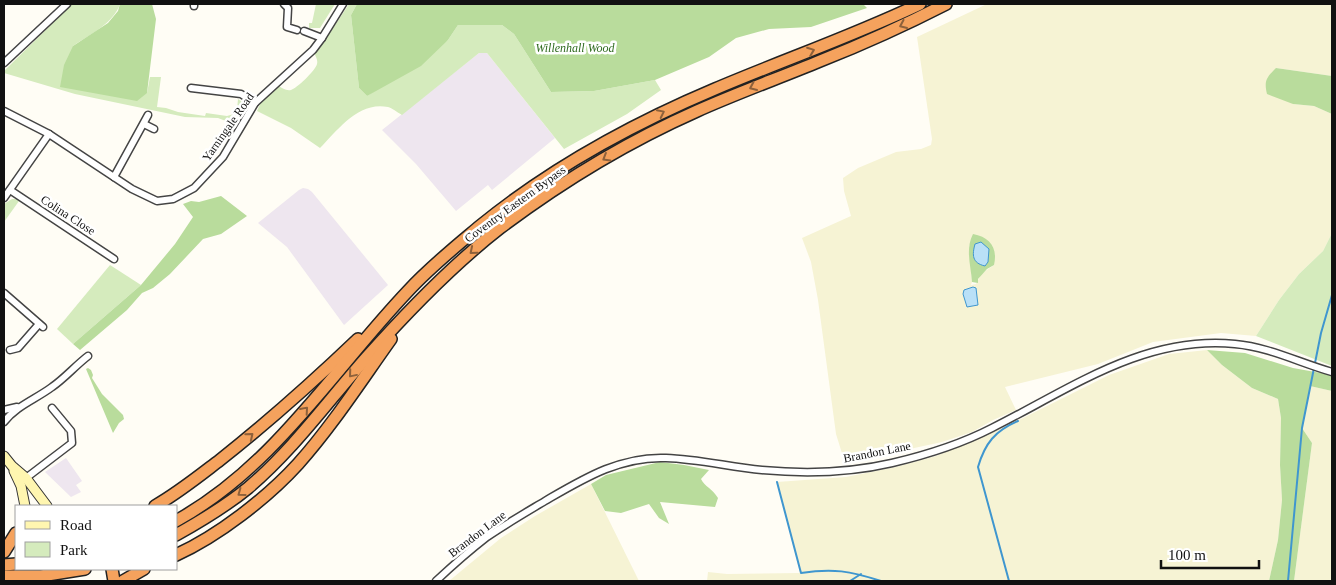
<svg xmlns="http://www.w3.org/2000/svg" width="1336" height="585" font-family="'Times New Roman',serif">
<style>
.industrial{fill:#eee6ef}
.farmland{fill:#f6f3d4;fill-rule:evenodd}
.green{fill:#d5ebbd}
.forest{fill:#b9dc9c}
.water{fill:#b9e0f7;stroke:#3f96cf}
.lines{fill:none;stroke-linecap:round;stroke-linejoin:round}
.stream{stroke:#3f96cf;stroke-width:2}
.street-casing{stroke:#444;stroke-width:9}
.secondary-casing{stroke:#333;stroke-width:11}
.highway-casing{stroke:#222;stroke-width:14}
.street{stroke:#fff;stroke-width:6}
.secondary{stroke:#fff6b0;stroke-width:9}
.highway{stroke:#f5a25d;stroke-width:11}
.oneway{stroke:#8e613b}
.labels{text-anchor:middle;dominant-baseline:central;stroke-width:5;stroke-linejoin:round;paint-order:stroke}
.park-label{font-size:12px;font-style:italic;fill:#2f6b1f;stroke:#fff}
.street-label{font-size:12px;fill:#111;stroke:#fff}
</style>
<rect width="100%" height="100%" fill="#fffdf5"/>
<g class="industrial">
<polygon points="479,53 487,53 555,138 492,190 488,185 456,211 416,164 382,130"/>
<polygon points="303,188 308,189 312,192 388,285 344,325 287,247 258,223 299,190"/>
<polygon points="66,458 82,481 76,485 81,492 71,497 45,472"/>
</g>
<g class="farmland">
<path d="M 987,4 L 1332,4 L 1332,76 L 1276,68 L 1293,104 L 1314,106 L 1332,114 L 1332,233 L 1323,251 L 1299,274 L 1279,300 L 1256,336 L 1221,333 L 1153,342 L 1098,364 L 1005,387 L 1016,410 L 993,420 L 972,432 L 942,442 L 845,463 L 836,434 L 818,300 L 811,262 L 802,238 L 851,216 L 844,191 L 843,178 L 858,168 L 896,152 L 921,149 L 931,145 L 932,139 L 917,37 ZM 969,245 L 994,265 L 981,274 L 976,284 L 971,285 L 972,282 Z"/>
<polygon points="1207,350 1222,365 1252,388 1278,399 1281,418 1280,465 1282,500 1278,540 1269,581 707,581 708,572 727,574 800,573 777,482 846,477 896,467 936,456 1007,426 1109,375 1169,354"/>
<polygon points="1310,386 1332,391 1332,581 1294,581 1312,443 1302,428"/>
<polygon points="591,484 639,581 449,581 501,538 535,516"/>
</g>
<g class="green">
<path d="M 72,4 L 120,4 C 113,24 90,34 73,46 L 147,93 L 150,77 L 161,77 L 157,107 L 166,108 L 178,112 L 205,116 L 206,113 L 227,116 L 234,114 L 237,110 L 238,99 L 245,104 L 244,109 L 236,125 L 218,118 L 185,117 L 75,94 L 4,73 L 4,71 Z"/>
<polygon points="316,4 335,4 320,28 309,28 309,23 312,23"/>
<path d="M 349,4 L 357,4 L 351,15 L 359,88 L 367,96 L 448,40 L 458,25 L 502,25 L 514,34 L 551,92 L 594,91 L 655,80 L 661,90 L 627,114 L 564,149 L 487,53 L 479,53 L 402,115 C 397,112 392,108 388,107 C 358,101 338,130 320,148 L 291,128 L 257,111 L 261,102 L 279,86 C 282,88 286,91 291,90 C 296,89 316,70 317,64 C 318,60 316,57 314,53 L 325,40 Z"/>
<polygon points="12,199 16,199 19,201 4,222 4,204"/>
<polygon points="1332,233 1332,366 1256,336 1279,300 1299,274 1323,251"/>
<polygon points="110,265 141,285 73,344 57,329"/>
</g>
<g class="forest">
<polygon points="120,4 152,4 156,19 147,93 137,101 60,87 64,65 73,46 108,23 118,11"/>
<polygon points="357,4 863,4 867,8 811,27 769,29 736,38 709,57 655,80 594,91 551,92 514,34 502,25 458,25 448,40 421,66 367,96 359,88 351,15"/>
<path d="M 1276,68 L 1332,76 L 1332,114 L 1314,106 L 1293,104 L 1267,94 C 1264,81 1266,78 1276,68 Z"/>
<polygon points="221,196 247,216 221,234 203,239 170,274 153,288 142,293 127,310 80,350 73,344 141,285 175,244 193,217 183,204 191,201 199,202"/>
<path d="M 973,234 C 990,237 998,248 994,265 L 987,269 L 978,279 L 978,283 L 972,282 C 971,266 965,249 973,234 Z"/>
<polygon points="1207,350 1245,353 1293,368 1332,375 1332,391 1310,386 1302,428 1312,443 1294,581 1269,581 1278,540 1282,500 1280,465 1281,418 1278,399 1252,388 1222,365"/>
<polygon points="88,368 91,370 93,375 92,378 102,394 123,415 124,419 119,423 113,433 86,369"/>
<path d="M 660,462 L 684,465 L 709,470 L 701,479 C 705,487 712,488 718,498 L 715,507 L 660,502 L 669,524 L 659,518 L 649,504 L 621,513 L 605,511 L 591,484 L 606,475 Z"/>
</g>
<g class="water">
<path d="M 981,242 L 989,249 L 988,262 L 985,266 C 972,263 972,255 975,244 Z"/>
<polygon points="973,287 976,288 978,305 967,307 963,294 964,290"/>
</g>
<g class="lines">
<g class="stream">
<path d="M 777,482 L 801,573 C 833,568 850,571 881,581"/>
<polyline points="850,581 861,574"/>
<path d="M 1009,581 L 978,467 C 985,443 995,431 1018,421"/>
<polyline points="1288,581 1302,428 1321,333 1332,295"/>
</g>
<defs>
<g id="street">
<polyline points="284,4 288,8 287,27 297,30"/>
<polyline points="194,6 194,4"/>
<polyline points="304,31 322,38"/>
<polyline points="4,63 67,4"/>
<polyline points="191,88 241,94 255,103"/>
<polyline points="4,111 49,134 132,189 157,201 173,199 194,188 223,157 255,103 313,50 322,38 343,4"/>
<polyline points="144,124 154,129"/>
<polyline points="114,177 148,115"/>
<polyline points="10,190 114,259"/>
<polyline points="4,198 49,134"/>
<polyline points="4,293 43,327"/>
<polyline points="10,350 18,348 39,324"/>
<polyline points="4,410 17,407"/>
<path d="M 4,422 C 16,406 36,399 52,387 C 65,378 75,366 88,356"/>
<polyline points="26,478 72,443 71,431 52,408"/>
<path d="M 436,581 C 452,566 469,551 487,537 C 506,524 525,513 545,501 C 583,479 620,456 666,458 C 698,459 730,467 762,470 C 805,474 849,473 892,463 C 926,455 961,444 992,428 C 1070,389 1144,335 1235,344 C 1269,347 1300,363 1332,372"/>
</g>
<g id="secondary">
<polyline points="4,456 12,466 26,478 47,506"/>
<polyline points="14,471 21,486 25,506"/>
</g>
<g id="highway">
<path d="M 155,506 C 178,493 199,476 220,460 C 268,422 314,381 358,339"/>
<path d="M 176,521 C 274,467 333,370 408,291 C 430,267 455,247 480,226 C 550,169 632,124 715,89 C 783,60 853,36 920,4"/>
<path d="M 176,535 C 201,521 226,506 248,488 C 293,450 328,401 367,357 C 408,311 451,266 500,228 C 561,182 627,142 697,111 C 737,93 779,78 820,61 C 863,44 905,25 946,4"/>
<polyline points="4,552 16,533"/>
<path d="M 176,555 C 218,536 267,498 298,464 C 332,426 361,381 391,339"/>
<polyline points="4,565 16,564"/>
<polyline points="112,569 114,581"/>
<polyline points="4,576 41,576 85,569"/>
<polyline points="123,581 144,569"/>
</g>
</defs>
<use href="#street" class="street-casing"/>
<use href="#secondary" class="secondary-casing"/>
<use href="#highway" class="highway-casing"/>
<use href="#street" class="street"/>
<use href="#secondary" class="secondary"/>
<use href="#highway" class="highway"/>
</g>
<defs><path id="oneway-chevron" d="M-2-3.5L2.5 0L-2 3.5" fill="none" stroke-width="1.6" stroke-linecap="round" stroke-linejoin="round" transform="scale(1.25)"/></defs>
<g class="oneway">
<use href="#oneway-chevron" transform="translate(903 25) rotate(156)"/>
<use href="#oneway-chevron" transform="translate(811 51) rotate(-21)"/>
<use href="#oneway-chevron" transform="translate(753 87) rotate(156)"/>
<use href="#oneway-chevron" transform="translate(661 113) rotate(-26)"/>
<use href="#oneway-chevron" transform="translate(606 158) rotate(149)"/>
<use href="#oneway-chevron" transform="translate(473 251) rotate(140)"/>
<use href="#oneway-chevron" transform="translate(352 374) rotate(130)"/>
<use href="#oneway-chevron" transform="translate(305 410) rotate(-49)"/>
<use href="#oneway-chevron" transform="translate(250 436) rotate(-39)"/>
<use href="#oneway-chevron" transform="translate(241 493) rotate(144)"/>
</g>
<g class="labels">
<g class="park-label">
<text x="575" y="48">Willenhall Wood</text>
</g>
<g class="street-label">
<text transform="translate(228 127) rotate(-55)">Yarningale Road</text>
<text transform="translate(515 204) rotate(-36)">Coventry Eastern Bypass</text>
<text transform="translate(68 215) rotate(33)">Colina Close</text>
<text transform="translate(877 452) rotate(-11)">Brandon Lane</text>
<text transform="translate(477 534) rotate(-37)">Brandon Lane</text>
</g>
</g>
<rect width="1336" height="585" fill="none" stroke="#111111" stroke-width="10"/>
<rect x="15" y="505" width="162" height="65" fill="#ffffff" stroke="#a0a0a0"/>
<rect x="25" y="521" width="25" height="8" fill="#fff6b0" stroke="#a0a0a0"/>
<text x="60" y="530" font-size="15" fill="#111111">Road</text>
<rect x="25" y="542" width="25" height="15" fill="#d5ebbd" stroke="#a0a0a0"/>
<text x="60" y="555" font-size="15" fill="#111111">Park</text>
<path d="M1161 560v8h98v-8" fill="none" stroke="#111111" stroke-width="2.5"/>
<text x="1168" y="560" font-size="15" fill="#111111" stroke="#ffffff" stroke-width="4" paint-order="stroke">100 m</text>
</svg>
